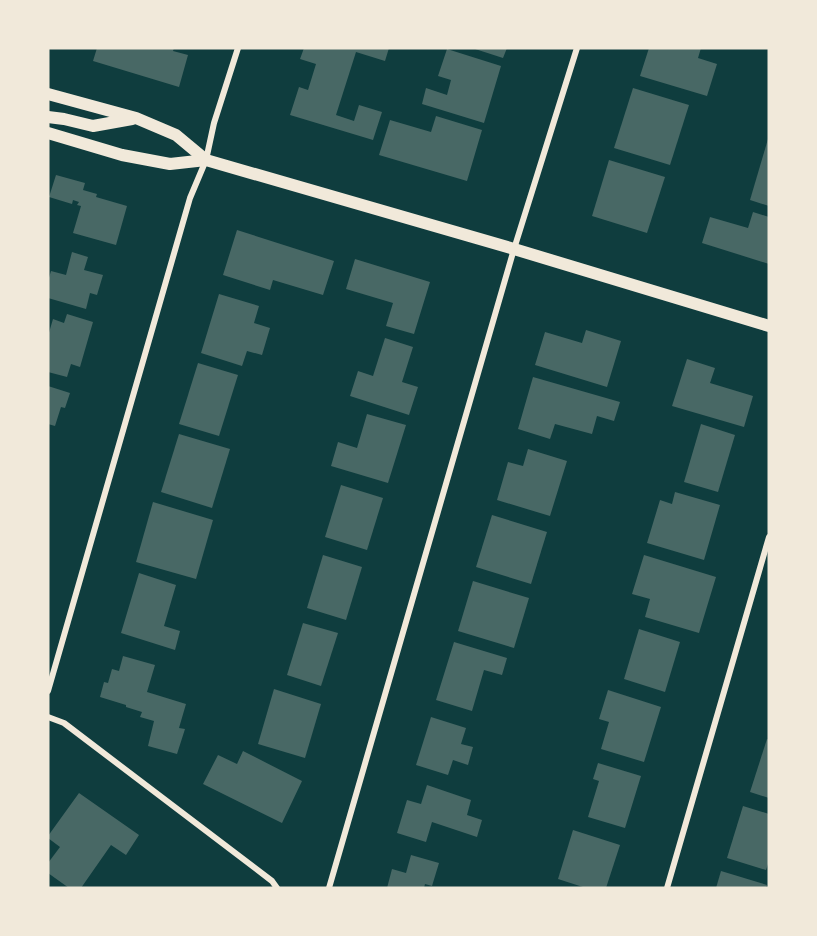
<svg xmlns="http://www.w3.org/2000/svg" width="817" height="936" font-family="'Libre Baskerville',serif">
<style>
.building{fill:#486865}
.lines{fill:none;stroke-linecap:round;stroke-linejoin:round}
.minor{stroke:#f1e9da;stroke-width:6}
.secondary{stroke:#f1e9da;stroke-width:12}
</style>
<rect width="100%" height="100%" fill="#0f3d3e"/>
<g class="building">
<polygon points="97,48 174,48 173,51 188,55 179,87 93,61"/>
<polygon points="304,48 389,48 385,61 356,52 336,115 354,121 359,105 382,112 373,140 290,115 299,87 308,90 316,64 300,59"/>
<polygon points="472,48 507,48 503,58"/>
<polygon points="649,48 701,48 698,58 717,64 707,96 640,76"/>
<polygon points="447,49 501,66 484,123 422,104 426,88 447,95 451,80 438,76"/>
<polygon points="633,88 689,105 670,165 614,148"/>
<polygon points="436,116 482,130 467,181 379,155 390,120 431,132"/>
<polygon points="768,139 769,139 769,206 750,200"/>
<polygon points="609,160 665,177 647,233 592,216"/>
<polygon points="56,175 85,183 83,190 97,194 96,197 127,206 116,245 73,233 81,206 77,205 79,202 73,200 72,204 49,197"/>
<polygon points="753,212 769,217 769,264 702,243 710,217 748,228"/>
<polygon points="237,230 334,261 323,295 273,280 270,290 223,275"/>
<polygon points="72,252 88,257 84,270 103,275 97,295 90,293 86,309 48,298 48,281 51,271 66,275"/>
<polygon points="355,259 430,282 414,334 386,326 393,303 346,289"/>
<polygon points="219,294 259,306 254,323 270,328 262,355 247,351 242,366 201,353"/>
<polygon points="67,314 93,322 80,367 71,364 67,377 48,372 48,336 53,319 64,323"/>
<polygon points="586,330 621,341 607,387 535,365 545,332 582,343"/>
<polygon points="385,338 413,347 402,382 418,387 409,415 350,396 358,371 373,376"/>
<polygon points="687,359 715,368 710,383 753,396 744,427 672,406"/>
<polygon points="198,363 238,375 219,436 179,424"/>
<polygon points="533,377 620,402 614,421 597,416 592,434 555,424 550,439 518,429"/>
<polygon points="48,386 70,393 65,408 61,407 55,426 48,424"/>
<polygon points="367,414 406,425 388,483 331,466 338,442 357,448"/>
<polygon points="701,424 735,435 718,492 684,482"/>
<polygon points="179,434 230,449 212,508 161,492"/>
<polygon points="528,449 567,461 550,516 497,500 508,462 523,466"/>
<polygon points="341,485 383,498 367,550 325,537"/>
<polygon points="675,492 720,505 704,560 647,543 660,500 672,504"/>
<polygon points="153,502 213,520 196,579 136,562"/>
<polygon points="492,515 547,532 531,584 476,567"/>
<polygon points="323,555 362,567 346,620 307,608"/>
<polygon points="644,555 716,577 699,633 645,617 650,599 632,594"/>
<polygon points="139,573 176,585 164,626 180,631 175,650 121,633"/>
<polygon points="473,581 529,598 514,648 458,631"/>
<polygon points="303,623 338,633 321,686 287,675"/>
<polygon points="639,629 680,642 665,692 624,679"/>
<polygon points="454,642 507,658 502,675 484,670 472,711 436,700"/>
<polygon points="123,656 155,665 147,692 186,704 179,728 185,729 177,754 148,746 154,721 140,717 142,712 126,707 126,705 100,697 104,682 108,683 112,669 119,671"/>
<polygon points="274,689 321,704 305,758 258,744"/>
<polygon points="608,690 661,707 644,762 601,749 609,722 599,719"/>
<polygon points="431,717 466,728 461,744 473,747 468,765 453,760 448,775 416,765"/>
<polygon points="767,739 769,740 769,798 750,792"/>
<polygon points="243,751 302,781 282,823 203,784 218,755 237,764"/>
<polygon points="598,763 641,776 625,828 588,817 599,781 593,779"/>
<polygon points="427,785 471,800 467,815 482,820 477,837 432,822 426,842 397,833 407,800 421,804"/>
<polygon points="79,793 139,835 126,855 111,845 81,888 69,888 48,873 48,863 60,847 48,838 48,836"/>
<polygon points="743,806 769,814 769,861 766,870 727,858"/>
<polygon points="573,830 620,845 606,888 586,888 558,879"/>
<polygon points="411,855 439,863 432,886 425,884 424,888 387,888 392,869 406,873"/>
<polygon points="721,871 767,885 766,888 716,888"/>
</g>
<g class="lines">
<g class="minor">
<polyline points="48,691 190,198 206,160 214,123 238,48"/>
<polyline points="48,717 64,723 272,881 277,888"/>
<polyline points="329,888 514,249 577,48"/>
<polyline points="667,888 769,537"/>
</g>
<g class="secondary">
<polyline points="48,94 136,118 176,135 206,160"/>
<polyline points="48,117 64,119 93,126 132,119"/>
<polyline points="48,133 122,155 170,164 206,160 514,249 769,326"/>
</g>
</g>
<rect width="817" height="936" fill="none" stroke="#f1e9da" stroke-width="99"/>
</svg>
